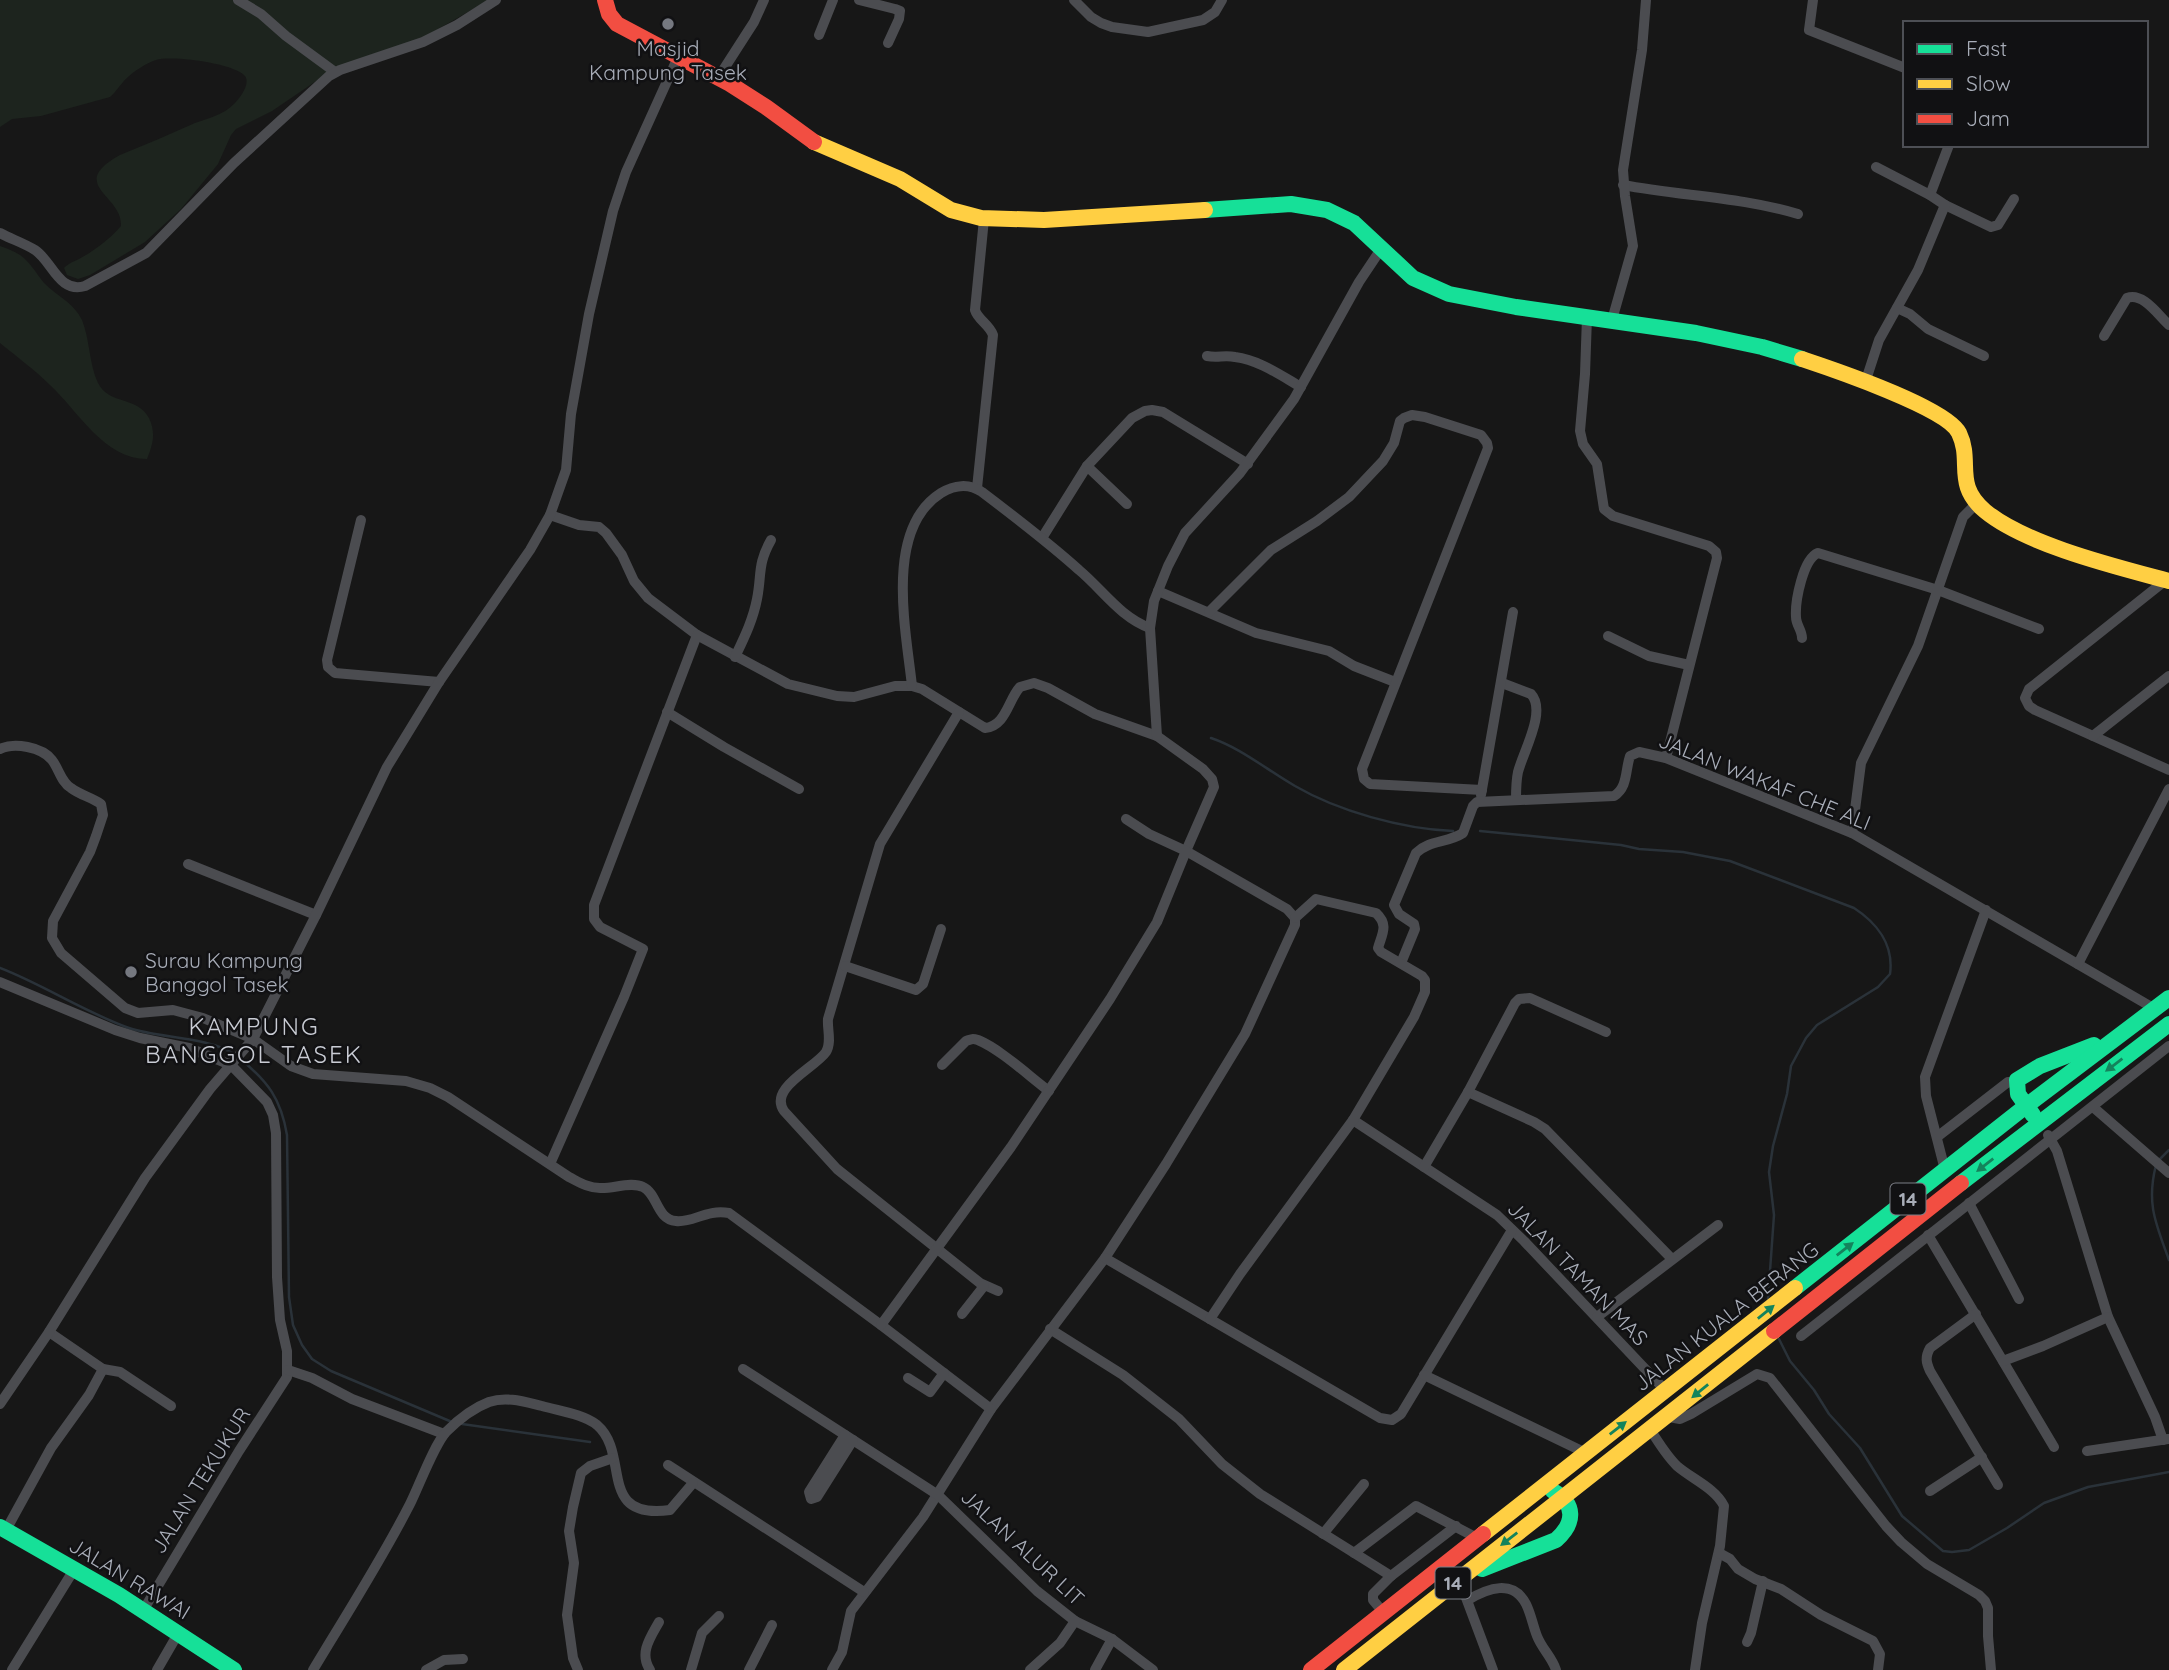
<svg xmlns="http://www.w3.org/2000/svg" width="2169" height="1670" font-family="Quicksand,sans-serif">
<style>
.green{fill:#1d241e}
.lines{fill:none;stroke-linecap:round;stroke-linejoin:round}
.stream{stroke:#2a3239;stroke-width:2.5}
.street{stroke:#4b4c50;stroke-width:10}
.fast{stroke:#16e098;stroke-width:16}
.slow{stroke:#ffcf43;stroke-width:16}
.jam{stroke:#f24e42;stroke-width:16}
.oneway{fill:#14835c}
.poi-dot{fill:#757880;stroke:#111113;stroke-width:2.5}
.labels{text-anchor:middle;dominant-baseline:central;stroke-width:5;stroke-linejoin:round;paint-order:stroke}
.shield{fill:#111113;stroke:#7b7e86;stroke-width:2}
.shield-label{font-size:19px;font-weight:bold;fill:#a8adb8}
.poi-label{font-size:21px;fill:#a8adb8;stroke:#111113}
.street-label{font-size:21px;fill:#a8adb8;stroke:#111113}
.quarter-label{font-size:24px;letter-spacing:2px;fill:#c9ccd4;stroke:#111113}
</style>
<rect width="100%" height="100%" fill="#171717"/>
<g class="green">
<path d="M 0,0 L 489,0 L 424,37 L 328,73 L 272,111 L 236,129 L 231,135 L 218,164 L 181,209 L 145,242 L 90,275 L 78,279 L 67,275 L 64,268 C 69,263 73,262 79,259 C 94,251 110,239 121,226 C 123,195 66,185 120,155 C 145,145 170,134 195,123 C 209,118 223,115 234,104 C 239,99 251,84 245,76 C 234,63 171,55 156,60 C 147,63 134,71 128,77 C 121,83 117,91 110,97 L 41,116 L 12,119 L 0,127 Z"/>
<path d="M 0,246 C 6,248 14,251 20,255 C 30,262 36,273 44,283 C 57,296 74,303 82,320 C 90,340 89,364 98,383 C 109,405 137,396 149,418 C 156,433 153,444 147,459 C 104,459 79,412 50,385 C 35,370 17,357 0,343 Z"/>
</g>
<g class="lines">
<g class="stream">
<path d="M 1211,738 C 1241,748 1267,770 1295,786 C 1338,811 1402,829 1453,831"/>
<path d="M 1480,831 L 1621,845 L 1639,849 L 1683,852 L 1730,861 L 1854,908 C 1877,923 1894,945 1890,974 L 1878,987 L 1817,1025 L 1806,1038 L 1791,1066 L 1787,1094 L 1773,1146 L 1769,1172 L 1774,1215 L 1768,1299"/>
<path d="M 0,968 C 44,985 84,1012 129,1028 C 158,1038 209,1037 234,1054"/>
<path d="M 239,1058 C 268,1081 281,1099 287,1135 L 289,1297 L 293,1325 L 302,1345 L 312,1359 L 331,1371 L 452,1422"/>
<polyline points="2159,1160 2169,1150"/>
<path d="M 2156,1165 C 2146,1204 2156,1224 2169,1260"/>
<polyline points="1779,1339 1790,1361 1814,1390 1829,1414 1860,1448 1902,1516 1943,1551 1952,1552 1969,1550 2007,1528 2044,1503 2088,1487 2169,1472"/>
<polyline points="462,1424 590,1442"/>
</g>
<g class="street">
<polyline points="238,0 261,14 286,36 335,72"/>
<polyline points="859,0 895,9 900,11 899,19 888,43"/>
<polyline points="1074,0 1091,17 1101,23 1112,27 1148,32 1203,20 1215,12 1222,0"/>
<polyline points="1813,0 1809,30 1905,68"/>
<polyline points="819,35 833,0"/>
<polyline points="718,78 754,22 764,0"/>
<path d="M 1623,185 C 1681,196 1742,197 1798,214"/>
<polyline points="1930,195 1949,145"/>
<polyline points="1945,205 1991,227 1998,225 2014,199"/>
<path d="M 0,233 C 11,239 24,243 35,250 C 52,261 59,294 85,286 L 146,253 L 234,163 L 329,76 L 340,70 L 423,42 L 457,25 L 496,0"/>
<polyline points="1897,308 1910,314 1928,329 1984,356"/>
<polyline points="1587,317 1585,374 1580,431 1583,444 1597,464 1604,509 1613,516 1709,546 1716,552 1717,558 1666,758"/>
<polyline points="1612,320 1633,246 1625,196 1623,170 1642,50 1646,0"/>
<path d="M 2104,336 L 2127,298 C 2143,292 2158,315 2169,325"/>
<path d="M 1207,356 C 1217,358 1225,355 1235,357 C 1259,360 1280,375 1301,387"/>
<polyline points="1865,383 1879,340 1918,270 1945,205 1930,195 1876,167"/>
<polyline points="1087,466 1127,504"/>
<path d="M 977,488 L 993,335 C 989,324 978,320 975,310 L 984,219"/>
<path d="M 550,515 L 579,525 L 599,527 L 606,533 L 622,555 L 634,581 L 648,598 L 697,635 L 788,684 L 837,696 L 854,697 L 895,686 L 912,686 L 922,689 L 985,728 C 1006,726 1008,700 1020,687 L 1034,683 L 1048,688 L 1095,714 L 1157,736 L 1203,769 L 1212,779 L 1214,787 L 1186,851 L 1287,909 L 1295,918 L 1295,925 L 1245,1034 L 1166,1164 L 1105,1258 L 991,1409 L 923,1517 L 851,1611 L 842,1652 L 832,1670"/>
<polyline points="361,520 327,660 328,667 335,673 439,682"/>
<polyline points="1042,538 1087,466 1132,418 1145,411 1152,410 1163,412 1248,464"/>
<polyline points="2166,580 2029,689 2025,698 2029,706 2035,710 2169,770"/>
<polyline points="1158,591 1256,633 1329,651 1354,666 1395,682"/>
<polyline points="1209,612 1271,550 1317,521 1349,497 1383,461 1394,443 1400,421 1404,418 1412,415 1425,417 1481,435 1487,443 1488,448 1362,769 1364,779 1370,784 1482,790"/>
<polyline points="1608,636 1649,656 1689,665"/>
<path d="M 1802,638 C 1802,630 1796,625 1796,617 C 1795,601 1803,559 1818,553 L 1938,590 L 2039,629"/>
<path d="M 735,657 C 744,638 753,620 757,599 C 762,574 757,565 771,540"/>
<path d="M 1502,683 L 1531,694 C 1547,711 1523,752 1518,772 C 1516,781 1516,791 1516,800"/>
<path d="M 912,686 C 906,630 884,529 941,493 C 954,485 969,483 982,492 C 1015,517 1048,542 1079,570 C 1103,590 1120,617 1150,628"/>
<polyline points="667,712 724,747 799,789"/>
<path d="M 959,712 L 880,844 L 828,1019 C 827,1029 832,1042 826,1052 C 815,1068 768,1088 784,1111 L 837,1169 L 980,1283 L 998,1291"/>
<polyline points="1157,736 1150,628 1154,601 1168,566 1185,533 1240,473 1294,399 1359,282 1381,249"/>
<polyline points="2093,736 2169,676"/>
<path d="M 0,749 C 14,742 42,747 52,760 C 59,769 61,782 71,788 C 80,795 91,797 101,804 L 103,815 L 96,836 L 90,852 L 53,921 L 52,938 L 61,953 L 125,1008 L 138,1013 L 173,1010 L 203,1018 L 253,1039 L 291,1066 L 313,1074 L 406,1081 L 430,1088 L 448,1097 L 569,1177 C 579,1182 588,1188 600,1188 C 613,1189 631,1181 643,1187 C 658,1194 656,1219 676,1221 C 693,1223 706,1209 729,1213 L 881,1325 L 991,1409"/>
<polyline points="1481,795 1513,612"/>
<polyline points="1852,833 1861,763 1918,646 1963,517 1976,504"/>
<polyline points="188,864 316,915"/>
<path d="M 1401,963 L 1415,929 L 1414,924 L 1399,914 L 1394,905 L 1416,853 C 1429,840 1448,843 1463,833 L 1473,806 L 1477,802 L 1614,796 C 1628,787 1625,771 1630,756 L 1639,752 L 1666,758 L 1852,833 L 2155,1009"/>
<polyline points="2078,964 2169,789"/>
<polyline points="845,966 916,990 923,984 941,929"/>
<polyline points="0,982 115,1030 140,1038 189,1048 231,1065 267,1102 273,1115 276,1133 277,1277 280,1320 287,1351 287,1377 239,1451 144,1609"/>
<path d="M 942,1065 L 966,1041 C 972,1039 972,1038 978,1040 C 1000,1049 1029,1076 1049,1091"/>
<polyline points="1468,1092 1534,1122 1545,1129 1672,1259"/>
<polyline points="2093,1107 2169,1173"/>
<polyline points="1353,1120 1497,1215 1524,1241 1666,1391"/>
<polyline points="2048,1135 2057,1151 2108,1317 2155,1417 2163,1440"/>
<polyline points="1937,1137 2008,1082 2016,1083"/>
<polyline points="550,1164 624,997 643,949 600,927 594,919 594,905 697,635"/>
<polyline points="1424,1167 1468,1092 1515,1003 1519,999 1530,998 1606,1032"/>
<polyline points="1945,1170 1926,1096 1925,1077 1986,910"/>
<polyline points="1969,1203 2019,1299"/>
<polyline points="1928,1235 2054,1447"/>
<polyline points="1105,1258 1380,1418 1392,1420 1401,1414 1512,1230"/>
<polyline points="962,1314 984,1286"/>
<path d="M 1976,1314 L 1930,1348 C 1925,1357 1926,1362 1930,1371 L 1998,1485"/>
<polyline points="1597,1317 1718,1225"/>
<path d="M 1210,1319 L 1240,1274 L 1353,1120 L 1414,1017 L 1425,992 L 1425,980 L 1422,976 L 1381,952 L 1378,948 C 1382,934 1389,925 1376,913 L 1316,899 L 1295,918"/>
<polyline points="881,1325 1011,1147 1110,999 1157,922 1186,851 1149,834 1126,819"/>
<polyline points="1050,1329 1123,1375 1179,1419 1222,1464 1260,1494 1391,1576"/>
<polyline points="49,1332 103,1369"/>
<polyline points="1801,1336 2169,1046"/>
<polyline points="2003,1361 2043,1346 2108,1317"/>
<polyline points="743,1369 938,1495 1037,1591 1075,1621 1112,1639 1153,1670"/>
<polyline points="288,1370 312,1378 352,1399 444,1434"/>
<polyline points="1424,1375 1586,1453"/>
<polyline points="908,1378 930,1392 944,1373"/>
<polyline points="0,1404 49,1332 145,1178 210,1089 253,1039 316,915 387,767 439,682 530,550 550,515 566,470 571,414 589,314 613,211 626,172 678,57"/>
<polyline points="1669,1417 1680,1419 1691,1414 1757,1374 1770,1378 1886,1526 1901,1542 1927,1564 1979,1595 1985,1601 1988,1608 1988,1636 1991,1670"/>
<path d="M 1650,1429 C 1658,1442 1666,1455 1677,1466 C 1692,1479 1715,1488 1724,1506 L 1720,1546 L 1702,1623 L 1695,1670"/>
<polyline points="845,1435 809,1492 811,1499 817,1497 853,1440"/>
<polyline points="2087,1451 2168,1439"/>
<polyline points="668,1465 864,1592"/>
<polyline points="1930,1491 1982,1457"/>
<polyline points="6,1530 51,1448 89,1395 103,1369 120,1372 171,1406"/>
<polyline points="1323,1534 1364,1484"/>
<polyline points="1354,1553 1416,1506 1477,1538"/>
<polyline points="1719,1553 1730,1559 1738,1569 1755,1579 1781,1589 1821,1615 1873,1641 1880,1654 1878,1670"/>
<polyline points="1459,1579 1493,1670"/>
<path d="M 1468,1600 C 1488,1588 1513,1579 1526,1604 C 1531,1614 1533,1626 1537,1636 C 1542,1649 1552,1657 1556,1670"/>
<polyline points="1383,1612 1373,1600 1373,1594 1391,1576 1456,1526"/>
<polyline points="1747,1642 1751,1633 1763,1581"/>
<polyline points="12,1670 75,1568"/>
<polyline points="157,1670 179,1632"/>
<path d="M 313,1670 C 346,1615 381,1561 410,1504 C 419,1486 434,1445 446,1432 C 458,1420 473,1408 489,1402 C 507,1396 525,1402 542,1406 C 559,1411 583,1414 597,1425 C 631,1454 596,1520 670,1510 L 693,1483"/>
<polyline points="426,1670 444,1660 463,1659"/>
<polyline points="578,1670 573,1658 567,1615 574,1563 569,1531 573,1507 581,1473 590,1466 613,1458"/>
<path d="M 650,1670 C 639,1653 650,1638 659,1622"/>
<polyline points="691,1670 702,1633 719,1616"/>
<polyline points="749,1670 772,1625"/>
<polyline points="1030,1670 1060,1643 1075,1621"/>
<polyline points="1095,1670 1112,1639"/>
</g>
<g class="fast">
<polyline points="1205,210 1291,204 1327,210 1354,223 1413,278 1449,294 1516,307 1696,333 1762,347 1802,359"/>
<polyline points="2033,1115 2018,1094 2017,1080 2040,1066 2094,1045"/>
<polyline points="1961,1183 2169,1024"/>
<polyline points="1795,1288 2026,1106 2169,998"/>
<polyline points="0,1527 119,1595 234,1670"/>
<path d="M 1482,1569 L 1556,1540 C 1575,1523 1576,1504 1553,1491"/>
</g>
<g class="slow">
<polyline points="814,142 900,179 951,210 981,218 1044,220 1205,210"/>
<path d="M 1802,359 C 1832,369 1947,408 1959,433 C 1973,462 1953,484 1985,511 C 2026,545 2117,567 2169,581"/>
<polyline points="1483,1534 1795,1288"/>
<polyline points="1344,1670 1774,1331"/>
</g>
<g class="jam">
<polyline points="605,0 609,14 617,24 730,84 766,107 814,142"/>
<polyline points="1774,1331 1961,1183"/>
<polyline points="1311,1670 1483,1534"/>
</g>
</g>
<defs><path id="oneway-solid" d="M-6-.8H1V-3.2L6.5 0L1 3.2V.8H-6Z" transform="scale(1.75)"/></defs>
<g class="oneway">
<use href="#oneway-solid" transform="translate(2114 1065) rotate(143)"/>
<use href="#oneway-solid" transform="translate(1985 1165) rotate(142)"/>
<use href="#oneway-solid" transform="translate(1845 1249) rotate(-38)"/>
<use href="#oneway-solid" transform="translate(1766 1312) rotate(-39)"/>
<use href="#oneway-solid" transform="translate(1700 1391) rotate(141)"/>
<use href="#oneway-solid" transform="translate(1618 1428) rotate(-38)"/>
<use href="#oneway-solid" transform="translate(1509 1539) rotate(142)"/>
</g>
<g class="poi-dot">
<circle cx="668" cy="24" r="7"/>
<circle cx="131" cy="972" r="7"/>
</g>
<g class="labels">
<g class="shield">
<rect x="1890.5" y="1183.5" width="35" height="31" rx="5"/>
<rect x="1435.5" y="1567.5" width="35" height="31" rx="5"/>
</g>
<g class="shield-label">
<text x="1908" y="1199">14</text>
<text x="1453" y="1583">14</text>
</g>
<g class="poi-label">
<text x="668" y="48">Masjid<tspan x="668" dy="24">Kampung Tasek</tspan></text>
<text x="145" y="960" text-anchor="start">Surau Kampung<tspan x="145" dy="24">Banggol Tasek</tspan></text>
</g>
<g class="street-label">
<text transform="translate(1765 781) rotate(22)">JALAN WAKAF CHE ALI</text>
<text transform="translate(1578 1273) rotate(46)">JALAN TAMAN MAS</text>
<text transform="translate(1726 1316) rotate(-38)">JALAN KUALA BERANG</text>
<text transform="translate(200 1480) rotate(-58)">JALAN TEKUKUR</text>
<text transform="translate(1023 1547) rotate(43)">JALAN ALUR LIT</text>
<text transform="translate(130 1578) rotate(31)">JALAN RAWAI</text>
</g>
<g class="quarter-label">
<text x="254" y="1026">KAMPUNG<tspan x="254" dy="28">BANGGOL TASEK</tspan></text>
</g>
</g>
<rect x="1903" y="21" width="245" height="126" fill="#111113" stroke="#4d4f55" stroke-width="2"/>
<rect x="1917" y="44" width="35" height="10" fill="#16e098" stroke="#4d4f55" stroke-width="2"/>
<text x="1966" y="56" font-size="21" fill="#a8adb8">Fast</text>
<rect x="1917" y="79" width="35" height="10" fill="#ffcf43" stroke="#4d4f55" stroke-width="2"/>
<text x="1966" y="91" font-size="21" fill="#a8adb8">Slow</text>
<rect x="1917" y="114" width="35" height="10" fill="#f24e42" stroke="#4d4f55" stroke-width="2"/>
<text x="1966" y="126" font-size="21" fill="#a8adb8">Jam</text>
</svg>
